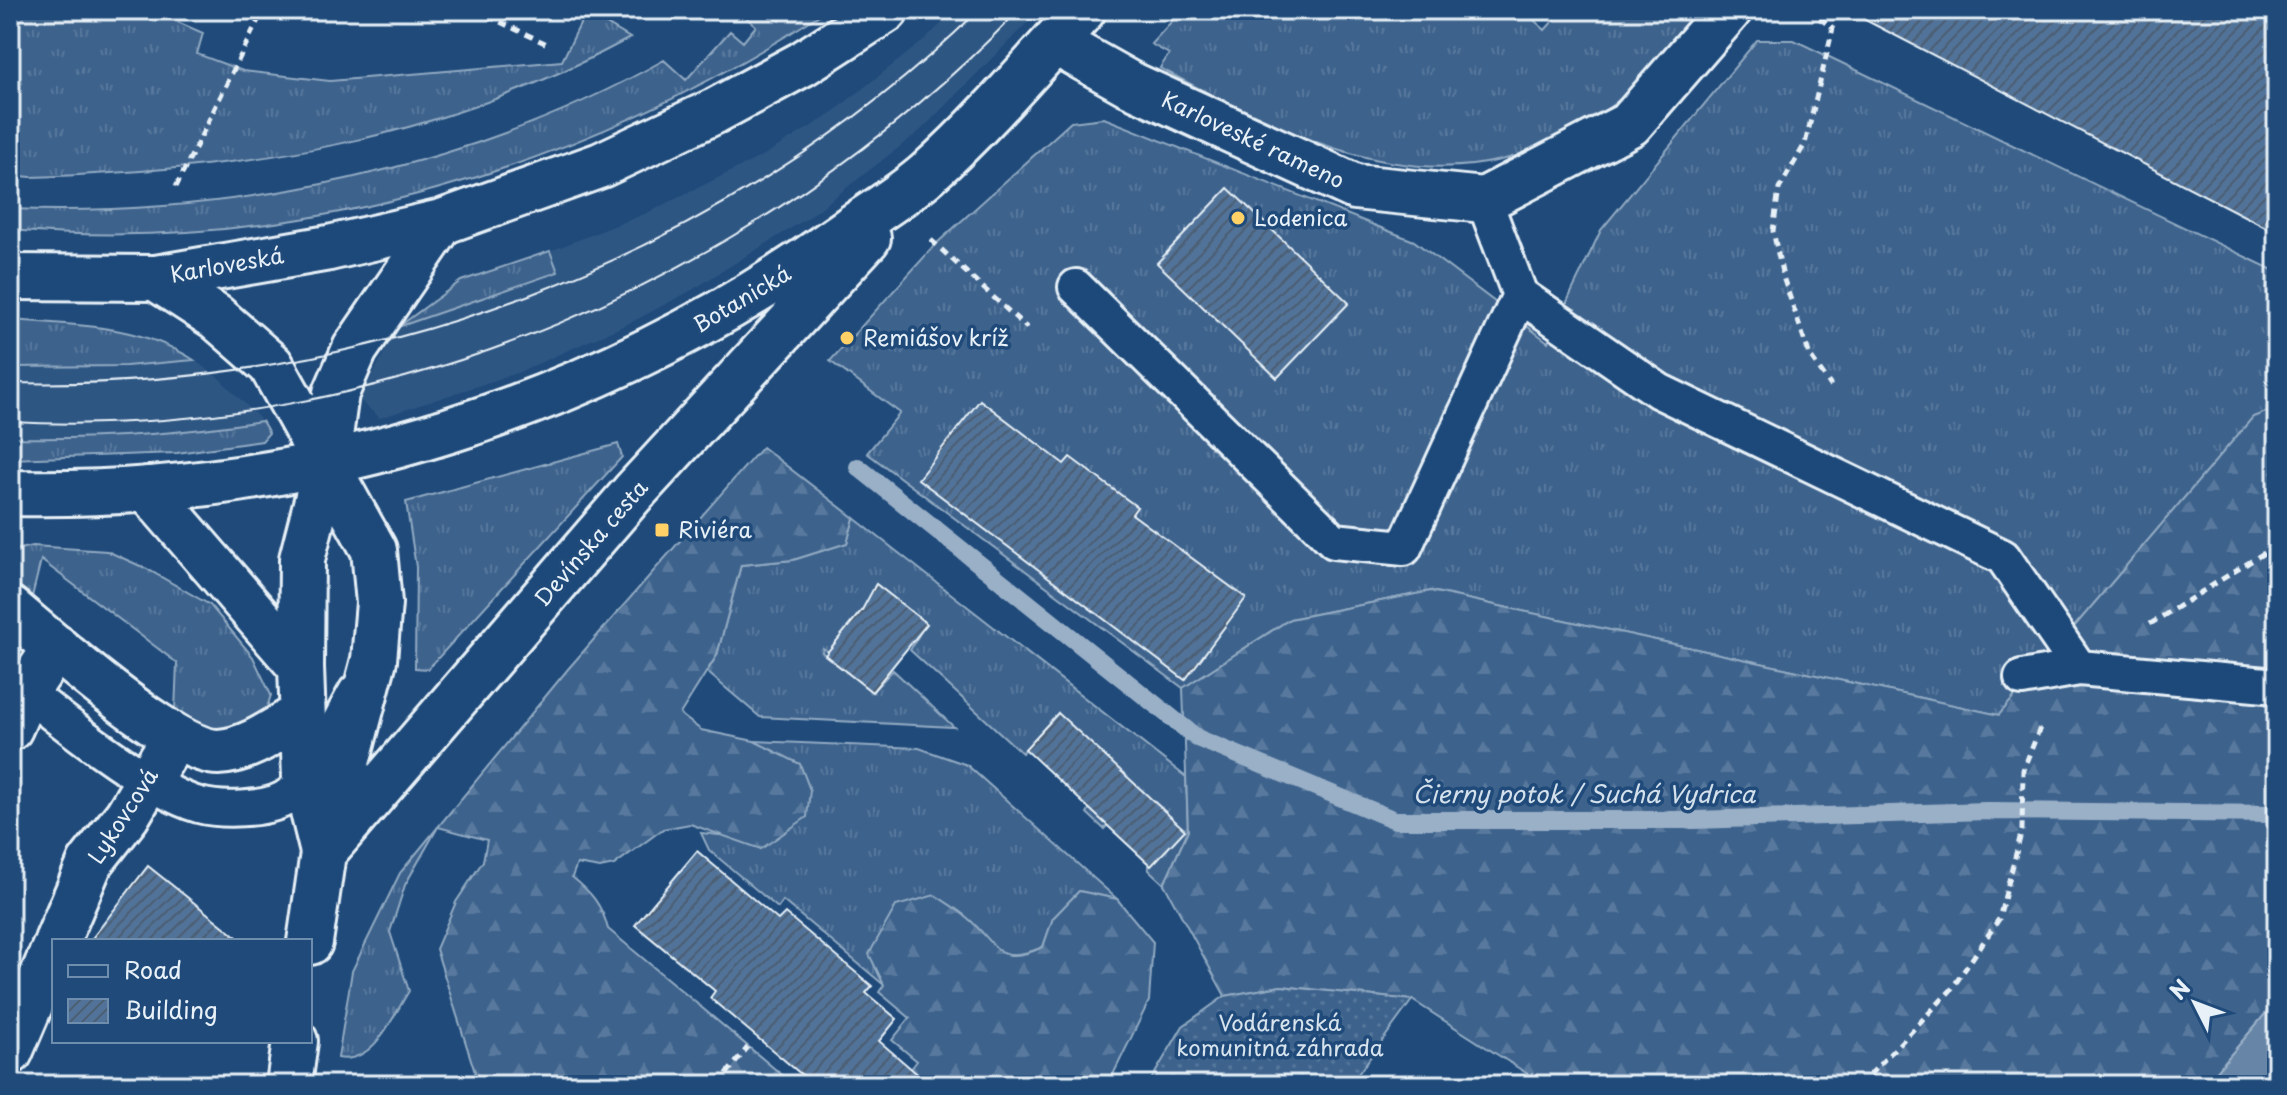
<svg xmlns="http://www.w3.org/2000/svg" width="2287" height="1095" viewBox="0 0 2287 1095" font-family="'Playpen Sans',sans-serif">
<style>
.built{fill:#2e5683}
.grass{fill:url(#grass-tufts);stroke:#92aac2;stroke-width:2}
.forest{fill:url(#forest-firs);stroke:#92aac2;stroke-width:2}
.garden{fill:url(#garden-dots);stroke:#92aac2;stroke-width:2}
.water{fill:#6685a7;stroke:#9ab0c7;stroke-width:2}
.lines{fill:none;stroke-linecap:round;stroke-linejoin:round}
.stream{stroke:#9ab0c7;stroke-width:18}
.building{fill:url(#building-hatch);stroke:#e8f1f8;stroke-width:2}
.lane-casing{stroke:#e8f1f8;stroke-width:40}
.street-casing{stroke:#e8f1f8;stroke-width:50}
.secondary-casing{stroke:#e8f1f8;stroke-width:50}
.path{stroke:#e8f1f8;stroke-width:5;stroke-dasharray:8 6;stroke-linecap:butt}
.lane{stroke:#1f4a7a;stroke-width:34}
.street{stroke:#1f4a7a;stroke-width:44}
.secondary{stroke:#1f4a7a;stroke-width:44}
.tram{stroke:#e8f1f8;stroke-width:2}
.poi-dot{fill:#ffd166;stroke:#1f4a7a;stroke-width:3}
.labels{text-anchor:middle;stroke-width:7;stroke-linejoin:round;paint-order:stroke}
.street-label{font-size:22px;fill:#e8f1f8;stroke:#1f4a7a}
.poi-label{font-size:22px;fill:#e8f1f8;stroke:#1f4a7a;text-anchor:start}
.park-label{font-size:22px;fill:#d7e3ed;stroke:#1f4a7a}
.water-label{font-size:24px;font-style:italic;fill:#d4e1ec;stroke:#1f4a7a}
</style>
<defs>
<pattern id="grass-tufts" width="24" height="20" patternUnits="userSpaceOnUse" patternTransform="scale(2)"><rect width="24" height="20" fill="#3c628c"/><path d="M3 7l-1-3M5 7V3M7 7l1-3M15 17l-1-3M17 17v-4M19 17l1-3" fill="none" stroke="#58799d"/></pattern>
<pattern id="forest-firs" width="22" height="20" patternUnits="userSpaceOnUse" patternTransform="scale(2)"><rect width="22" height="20" fill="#3c628c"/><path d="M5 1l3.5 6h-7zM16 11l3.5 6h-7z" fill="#58799d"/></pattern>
<pattern id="garden-dots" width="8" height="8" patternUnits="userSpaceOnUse" patternTransform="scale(2)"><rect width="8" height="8" fill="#3c628c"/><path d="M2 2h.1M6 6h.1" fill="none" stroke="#58799d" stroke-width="1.8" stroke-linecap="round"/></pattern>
<pattern id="building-hatch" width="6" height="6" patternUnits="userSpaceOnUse" patternTransform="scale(2)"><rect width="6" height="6" fill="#517399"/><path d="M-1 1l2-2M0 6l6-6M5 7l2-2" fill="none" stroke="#4c5e72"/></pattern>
</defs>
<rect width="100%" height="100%" fill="#1f4a7a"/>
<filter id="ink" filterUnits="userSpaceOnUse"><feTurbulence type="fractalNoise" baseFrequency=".0125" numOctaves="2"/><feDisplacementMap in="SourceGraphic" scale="16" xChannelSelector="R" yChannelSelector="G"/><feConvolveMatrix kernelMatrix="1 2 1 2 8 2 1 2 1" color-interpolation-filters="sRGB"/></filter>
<g filter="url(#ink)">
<path class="built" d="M956,10H1040L920,131L809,217L692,290L634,321L517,373L380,418L359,400L398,327L558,272L550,251L647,213L764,155L828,116L923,41Z
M194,360L219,378L262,421L190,433L111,438H10V367L126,366Z"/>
<path class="grass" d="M10,10H150L203,33L197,54L243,71L330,81L562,61L586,12L630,38C436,143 248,169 31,177L10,175Z
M744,10H769L780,21L791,10H827C587,168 298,256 10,230V209C232,217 469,170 664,60L686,80L730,31L743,42L756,26L741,13Z
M1182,10H1523L1545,30L1563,10H1703C1678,39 1655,71 1625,95C1467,227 1317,152 1160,68L1169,54L1151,44Z
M1757,40H1794L2277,272V408L2253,417L1999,715L1431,591L1290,619L1183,688L867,453L900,413L830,361L936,244L1071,122L1104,118L1414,241L1548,342L1601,230Z
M550,251L558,272L398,327L461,281Z
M10,320C75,325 138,324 194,360L126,366L10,367Z
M262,421L269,433L262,441L177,453L10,459V438C95,440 178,434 262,421Z
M618,444L622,457L428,669L415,668L416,567L406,502Z
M854,518L1186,777L1188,831L1164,884L1149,870L1140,790L1104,829L1087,813L1091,806L1058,713L1022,753L910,650L926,623L876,584L874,587L878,590L828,652L823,648L822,652L872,692L893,670L954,727L760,717L707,672L717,655L741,565L793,560L847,543Z
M33,546L107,551L147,569L210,605L253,657L271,695L263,720C224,733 210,734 175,711L177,663L41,560L30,605L10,590V551Z
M754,741L919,748L967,765L1117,899L1079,891L1053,918L1043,947C1005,964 994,950 971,921L884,985L783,901L778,908L709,850L701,833L728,836L761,849L800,765Z
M438,827L405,885L390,932L409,991C393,1016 374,1065 338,1058L352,971L400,873Z"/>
<path class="forest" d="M2277,408V1000L2205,1085H1545L1412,1000L1281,986L1225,996L1164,884L1188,831L1183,688L1290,619L1431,591L1999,715L2253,417Z
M762,447L854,518L847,543L793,560L741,565L717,655L680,714L701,730L754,741L800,764L810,790L807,817L761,849L690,824L663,829L614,865L600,868L577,864L572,877C591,892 602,905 608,929L794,1085H686L634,1078L590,1085H479L436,949L456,902L483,861L487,840L438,827L568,669Z
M1079,891L1117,899L1153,942L1149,1001L1108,1085H921L907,1074L917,1061L892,1040L910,1018L879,992L884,985L869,954L896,906L935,895C947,903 961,911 971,921C999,947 999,967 1043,947L1053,918Z"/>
<path class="garden" d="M1281,986L1412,1000L1350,1085H1148L1183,1026L1225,996Z"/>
<path class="water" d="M2277,1000V1085H2205Z"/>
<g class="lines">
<path class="stream" d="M858,467L1197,738L1395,820H1695L1987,811L2277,814"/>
</g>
<path class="building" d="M1846,10H2277V233Z
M1228,188L1349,303L1277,378L1157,263Z
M980,400L1064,464L1070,457L1137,507L1132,514L1246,598L1185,680L918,479Z
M876,584L927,624L872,692L825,655L862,610Z
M1058,713L1185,830L1151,866L1025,749Z
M697,851L778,920L785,913L872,986L866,993L897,1019L879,1041L930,1085H814L710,998L715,991L635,925Z
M148,866L242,941H90Z"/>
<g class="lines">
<g class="lane-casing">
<path id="lane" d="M1484,200L1520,295L1659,391L2003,557L2079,668
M1076,287L1334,541L1404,548L1520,295
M2022,678L2079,668L2277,686
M10,679C53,714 148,791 199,805C221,811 264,810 284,799C313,782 339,721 356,692"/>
</g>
<g class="street-casing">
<path id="street" d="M1055,42L1128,83L1355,187L1484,200L1630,124L1729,10
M10,609C49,641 172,752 218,752C248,751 277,729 302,714
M10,728L26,692L56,647
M57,941L90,863L127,816L174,738
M10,1052L54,949"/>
</g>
<g class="secondary-casing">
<path id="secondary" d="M10,277L156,278L329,248L442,222L601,165L715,111L802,64L886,10
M156,278L216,317L271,365L374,550L379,603L374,660L323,853L310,942
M147,489L301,667
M10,493C309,500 606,405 847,231C874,212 903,195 927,174C982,125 1034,64 1083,10
M322,848L305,779L301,667L302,559L326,465L336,393L355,349L442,222
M323,853L633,493L868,238
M289,1085L295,1041"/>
</g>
<path class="path" d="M250,10L261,15
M475,10L549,45
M1808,10L1833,28L1805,144L1779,189L1773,231L1783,277L1810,356L1831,386
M176,187L263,10
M931,240L1027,328
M2150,624L2277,545
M718,1085L748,1047
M1860,1085L1951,990L1999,919L2022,830L2023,770L2042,723"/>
<use href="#lane" class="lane"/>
<use href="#street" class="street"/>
<use href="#secondary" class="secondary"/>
<path class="tram" d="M10,383C367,392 722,261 979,10
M10,422C385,442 761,277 1019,10"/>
</g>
</g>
<g class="poi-dot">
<circle cx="1238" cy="218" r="8"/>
<circle cx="847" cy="338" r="8"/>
<rect x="654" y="522" width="16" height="16" rx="4"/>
</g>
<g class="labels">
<g class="street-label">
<text transform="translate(1253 140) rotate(25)" y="8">Karloveské rameno</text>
<text transform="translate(227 265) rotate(-10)" y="8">Karloveská</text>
<text transform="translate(742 299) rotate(-31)" y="8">Botanická</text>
<text transform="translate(591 543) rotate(-49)" y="8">Devínska cesta</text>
<text transform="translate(123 816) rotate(-57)" y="8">Lykovcová</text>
</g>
<g class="poi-label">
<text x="1254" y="226">Lodenica</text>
<text x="863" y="346">Remiášov kríž</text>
<text x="678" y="538">Riviéra</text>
</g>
<g class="park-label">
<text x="1280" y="1031">Vodárenská<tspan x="1280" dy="25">komunitná záhrada</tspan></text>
</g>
<g class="water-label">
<text x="1584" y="803">Čierny potok / Suchá Vydrica</text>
</g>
</g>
<rect width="2287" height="1095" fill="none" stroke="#1f4a7a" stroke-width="40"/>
<rect x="20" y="20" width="2247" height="1055" fill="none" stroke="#e8f1f8" stroke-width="3" filter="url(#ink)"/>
<rect x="52" y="939" width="260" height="104" fill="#1f4a7a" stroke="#6f8dac" stroke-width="2"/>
<rect x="68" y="965" width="40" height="12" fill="#1f4a7a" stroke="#6f8dac" stroke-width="2"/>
<text x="124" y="979" font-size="24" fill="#e8f1f8">Road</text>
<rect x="68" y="999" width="40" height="24" fill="url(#building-hatch)" stroke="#6f8dac" stroke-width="2"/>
<text x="124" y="1019" font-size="24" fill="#e8f1f8">Building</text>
<g transform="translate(2195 1003) rotate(312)" stroke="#1f4a7a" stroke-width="6" paint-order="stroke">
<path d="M0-6L14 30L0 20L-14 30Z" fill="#e8f1f8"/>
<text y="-12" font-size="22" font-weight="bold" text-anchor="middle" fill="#e8f1f8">N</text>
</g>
</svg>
